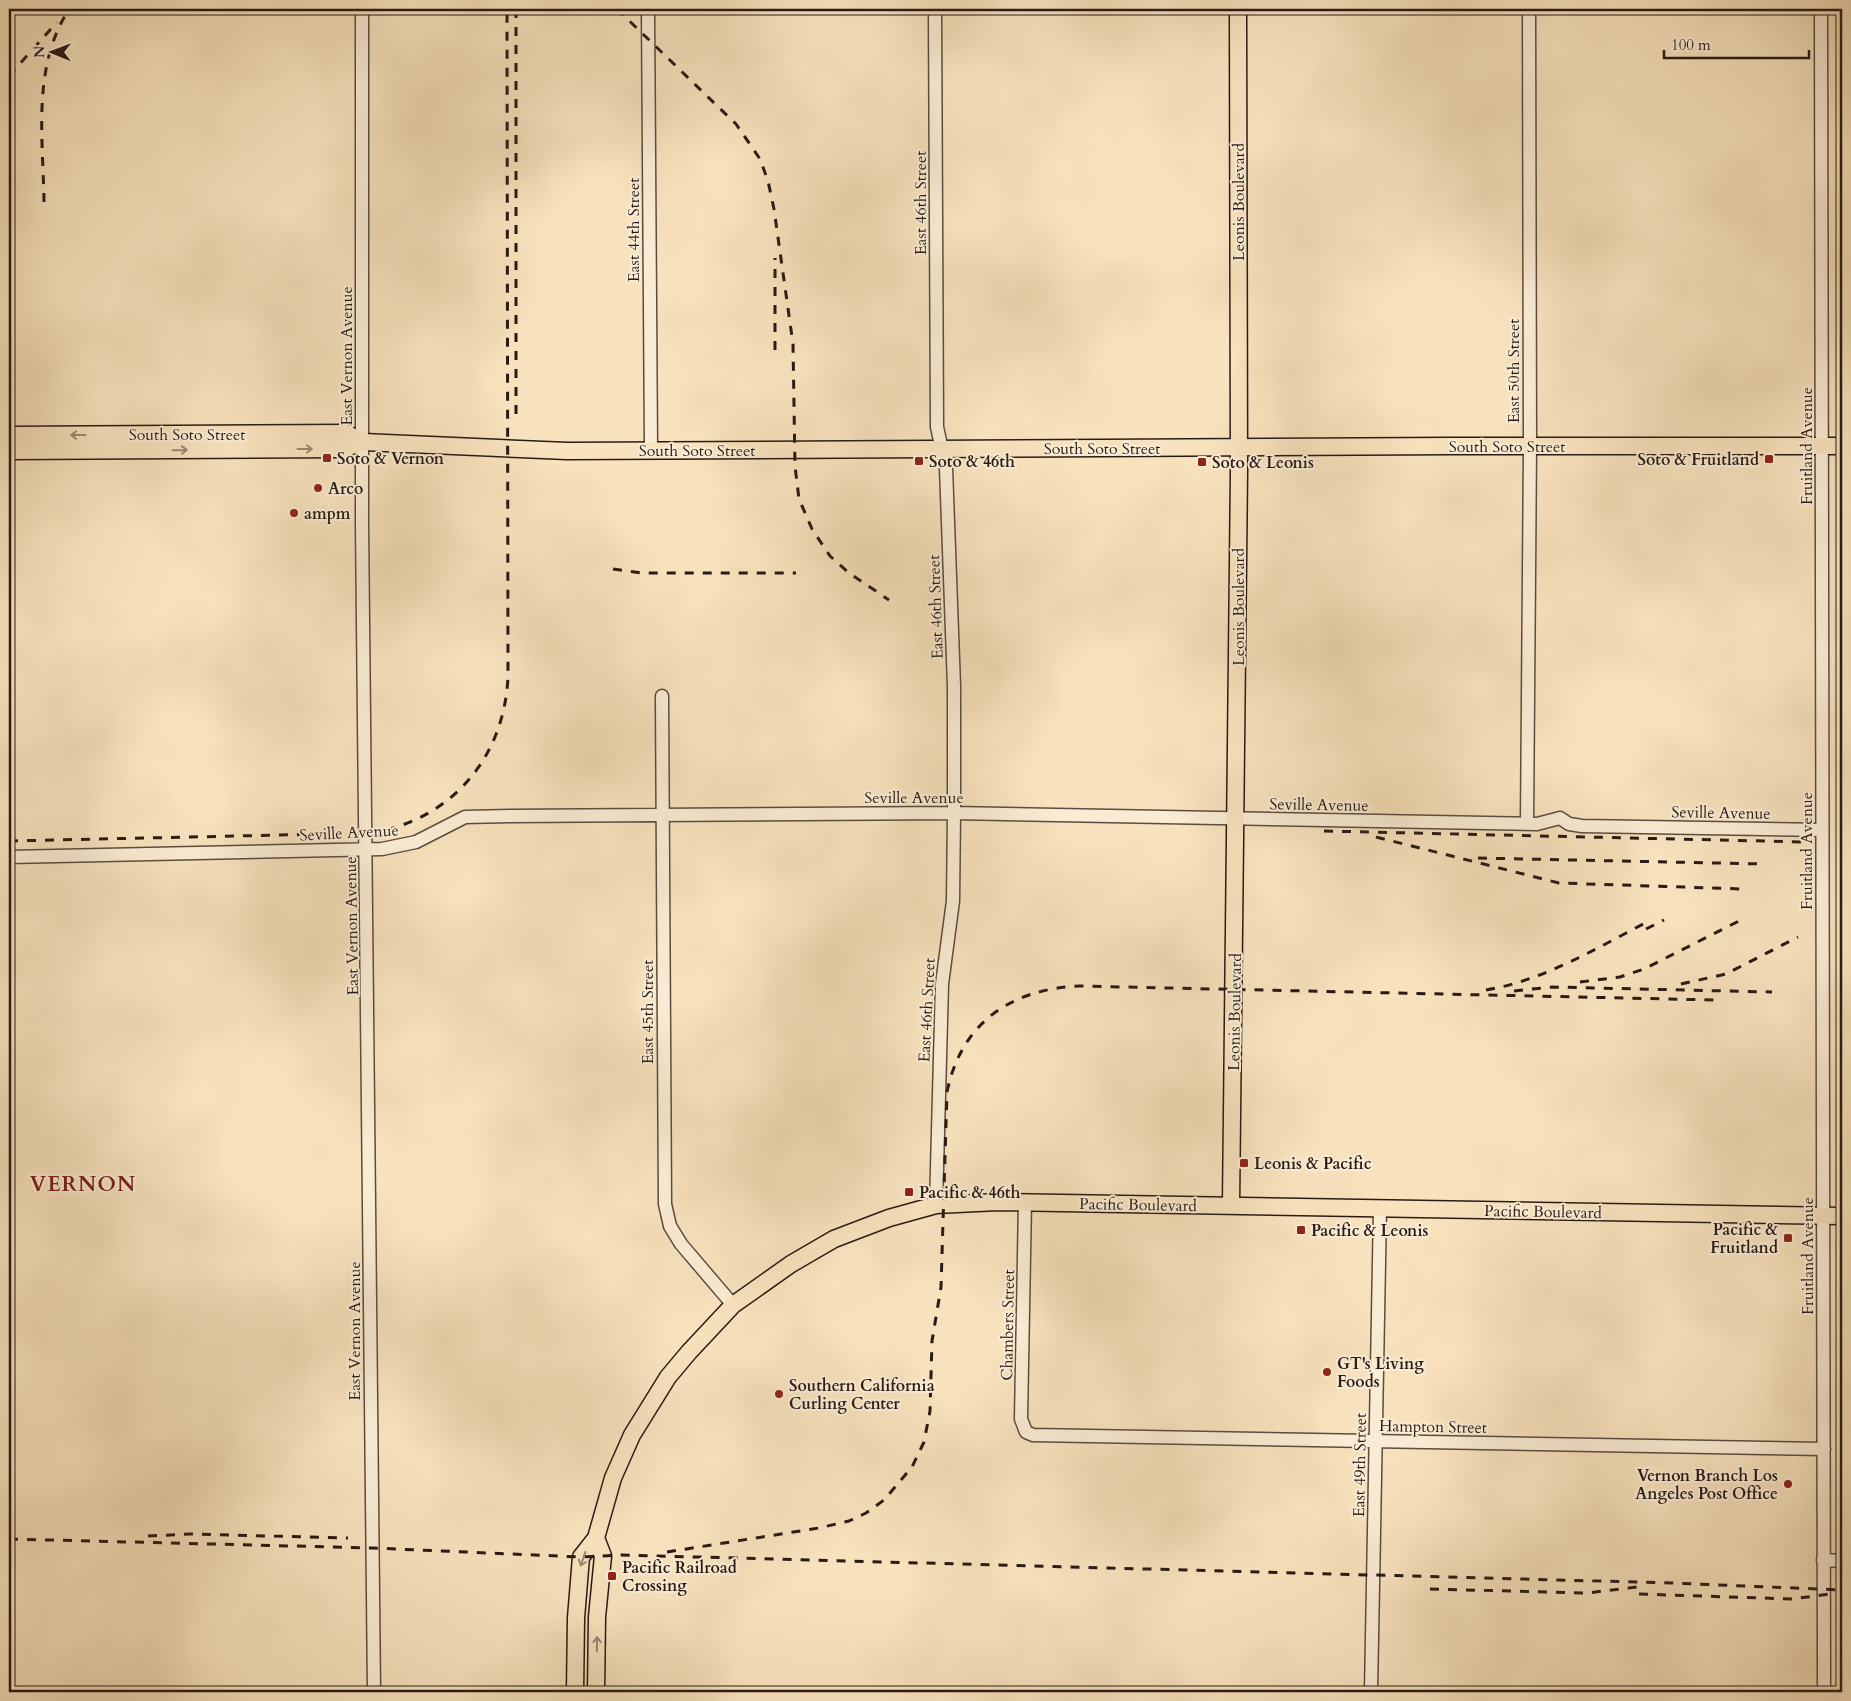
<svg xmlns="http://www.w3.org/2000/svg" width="1851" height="1701" viewBox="0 0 1851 1701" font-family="Cardo,serif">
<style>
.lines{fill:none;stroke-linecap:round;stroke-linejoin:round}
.minor-casing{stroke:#5c4c3f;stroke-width:15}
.major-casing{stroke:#291a15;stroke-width:19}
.minor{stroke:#faecd4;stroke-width:12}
.major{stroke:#f7e2bd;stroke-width:16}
.rail{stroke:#291a15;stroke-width:3;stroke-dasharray:9 9;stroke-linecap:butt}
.oneway{stroke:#9a8871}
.poi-dot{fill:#8f2418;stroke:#faecd4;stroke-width:2}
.labels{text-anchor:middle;stroke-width:4;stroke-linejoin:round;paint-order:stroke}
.street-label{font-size:16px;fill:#291a15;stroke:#faecd4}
.poi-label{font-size:16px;font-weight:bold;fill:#291a15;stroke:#faecd4;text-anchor:start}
.district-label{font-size:21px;font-weight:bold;letter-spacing:1px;fill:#7a1f14;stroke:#faecd4}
</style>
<rect width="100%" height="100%" fill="#f7e2bd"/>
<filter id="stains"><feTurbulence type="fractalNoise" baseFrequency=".004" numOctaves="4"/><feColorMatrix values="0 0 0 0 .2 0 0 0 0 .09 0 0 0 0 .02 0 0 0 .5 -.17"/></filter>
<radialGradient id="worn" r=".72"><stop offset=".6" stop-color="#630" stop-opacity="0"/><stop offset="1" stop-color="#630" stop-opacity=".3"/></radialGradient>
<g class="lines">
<g class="minor-casing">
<path id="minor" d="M362,9V524L374,1692
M648,9L651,450
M935,9L937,427L946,468L954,686V813L953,901L942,984L936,1205
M1821,9L1824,1692
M662,696L665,1204L670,1226L681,1244L733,1305
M1527,824L1530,446L1529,9
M9,857L382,849L416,842L465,817L512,816L954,813L1537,824L1560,818L1569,824L1582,826L1822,830
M1025,1202L1021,1419L1026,1432L1033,1435L1824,1449
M1823,1560L1842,1561
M1371,1692L1380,1208"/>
</g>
<g class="major-casing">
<path id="major" d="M9,435L346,433L363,442
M9,451L343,449L363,442L567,451L1451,446H1842
M1231,1205L1239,471L1238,9
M596,1538L603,1556L597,1617L596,1692
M575,1692L576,1618L581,1557L596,1538L613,1478L632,1435L668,1377L689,1352L733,1305L791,1264L834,1239L889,1218L936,1205L998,1202L1842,1216"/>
</g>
<use href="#minor" class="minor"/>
<use href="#major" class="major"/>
<path class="rail" d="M516,9V423
M617,9L736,124L760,159L768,181L774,209L793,344L795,466L799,499L812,529L830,556L849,573L889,600
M58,12L61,9
M9,76L57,22
M44,202C43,136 32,67 69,9
M775,350V258
M613,569L641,573H796
M1324,831L1806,842
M1376,837L1559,883L1743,889
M9,841L372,833C452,819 504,758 508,677L507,9
M1478,858L1763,864
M1646,929L1664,920
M1580,982L1620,977L1644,969L1739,921
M1681,984L1726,974L1798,937
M1486,990C1546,980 1598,947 1651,920
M1514,991L1552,987L1772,992
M148,1536L190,1534L348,1538
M9,1539L373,1548L581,1557L622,1555L1672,1583L1842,1590
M667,1552L819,1528L849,1521L866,1513L884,1500L912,1467L924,1442L930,1411L932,1341L941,1287L947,1092C961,1023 1011,989 1079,986L1714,1000
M1430,1589L1587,1593L1637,1587
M1639,1594L1792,1599L1830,1594"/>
</g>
<defs><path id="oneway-shaft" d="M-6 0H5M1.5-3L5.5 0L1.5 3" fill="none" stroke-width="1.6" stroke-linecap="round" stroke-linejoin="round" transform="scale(1.25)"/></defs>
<g class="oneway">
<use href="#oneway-shaft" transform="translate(78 435) rotate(180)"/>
<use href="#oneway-shaft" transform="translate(305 449)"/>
<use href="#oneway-shaft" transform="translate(180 450) rotate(-1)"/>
<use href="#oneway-shaft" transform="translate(583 1559) rotate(109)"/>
<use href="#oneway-shaft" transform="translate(597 1644) rotate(-89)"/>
</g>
<g class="poi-dot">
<rect x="322" y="453" width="10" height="10" rx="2.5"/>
<rect x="1764" y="454" width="10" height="10" rx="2.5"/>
<rect x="914" y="456" width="10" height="10" rx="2.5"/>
<rect x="1197" y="457" width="10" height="10" rx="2.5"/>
<circle cx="318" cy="488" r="5"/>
<circle cx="294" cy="513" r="5"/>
<rect x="1239" y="1158" width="10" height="10" rx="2.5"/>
<rect x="904" y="1187" width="10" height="10" rx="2.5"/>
<rect x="1296" y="1225" width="10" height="10" rx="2.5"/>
<rect x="1783" y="1233" width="10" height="10" rx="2.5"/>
<circle cx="1327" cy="1372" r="5"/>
<circle cx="779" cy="1394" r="5"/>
<circle cx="1788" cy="1484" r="5"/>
<rect x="607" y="1571" width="10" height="10" rx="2.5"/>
</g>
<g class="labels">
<g class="street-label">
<text transform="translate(1238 202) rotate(-90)" y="6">Leonis Boulevard</text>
<text transform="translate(920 203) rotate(-90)" y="6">East 46th Street</text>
<text transform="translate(633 230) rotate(-90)" y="6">East 44th Street</text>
<text transform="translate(346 356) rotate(-90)" y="6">East Vernon Avenue</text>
<text transform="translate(1513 371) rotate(-90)" y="6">East 50th Street</text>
<text x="187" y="440">South Soto Street</text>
<text x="1507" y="452">South Soto Street</text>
<text transform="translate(1806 446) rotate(-90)" y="6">Fruitland Avenue</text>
<text x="1102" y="454">South Soto Street</text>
<text x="697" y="456">South Soto Street</text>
<text transform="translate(935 607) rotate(-92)" y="6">East 46th Street</text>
<text transform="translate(1238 607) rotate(-90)" y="6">Leonis Boulevard</text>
<text x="914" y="803">Seville Avenue</text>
<text transform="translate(1319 804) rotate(1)" y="6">Seville Avenue</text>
<text transform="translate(1721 812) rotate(1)" y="6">Seville Avenue</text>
<text transform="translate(349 832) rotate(-3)" y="6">Seville Avenue</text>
<text transform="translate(1806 851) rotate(-90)" y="6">Fruitland Avenue</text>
<text transform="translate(351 926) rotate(-91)" y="6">East Vernon Avenue</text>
<text transform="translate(926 1010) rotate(-87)" y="6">East 46th Street</text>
<text transform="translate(647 1012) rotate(-90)" y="6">East 45th Street</text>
<text transform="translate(1234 1012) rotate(-89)" y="6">Leonis Boulevard</text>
<text transform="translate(1138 1204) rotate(1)" y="6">Pacific Boulevard</text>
<text transform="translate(1543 1211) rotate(1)" y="6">Pacific Boulevard</text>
<text transform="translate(1807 1256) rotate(-90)" y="6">Fruitland Avenue</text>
<text transform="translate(1007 1325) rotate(-89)" y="6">Chambers Street</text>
<text transform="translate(354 1331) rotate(-90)" y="6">East Vernon Avenue</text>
<text transform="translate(1433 1426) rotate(1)" y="6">Hampton Street</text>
<text transform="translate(1359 1465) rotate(-89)" y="6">East 49th Street</text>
</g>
<g class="poi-label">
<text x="337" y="464">Soto &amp; Vernon</text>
<text x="1759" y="465" text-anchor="end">Soto &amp; Fruitland</text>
<text x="929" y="467">Soto &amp; 46th</text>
<text x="1212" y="468">Soto &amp; Leonis</text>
<text x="328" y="494">Arco</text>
<text x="304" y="519">ampm</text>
<text x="1254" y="1169">Leonis &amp; Pacific</text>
<text x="919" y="1198">Pacific &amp; 46th</text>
<text x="1778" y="1235" text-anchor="end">Pacific &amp;<tspan x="1778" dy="18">Fruitland</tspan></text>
<text x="1311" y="1236">Pacific &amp; Leonis</text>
<text x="1337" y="1369">GT's Living<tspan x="1337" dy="18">Foods</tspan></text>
<text x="789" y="1391">Southern California<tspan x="789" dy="18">Curling Center</tspan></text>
<text x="1778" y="1481" text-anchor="end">Vernon Branch Los<tspan x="1778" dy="18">Angeles Post Office</tspan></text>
<text x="622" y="1573">Pacific Railroad<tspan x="622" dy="18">Crossing</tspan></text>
</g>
<g class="district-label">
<text x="83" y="1191">VERNON</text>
</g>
</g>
<rect width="1851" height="1701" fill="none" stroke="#f7e2bd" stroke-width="30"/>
<rect x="10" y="10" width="1831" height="1681" fill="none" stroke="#291a15" stroke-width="2.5"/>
<rect x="15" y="15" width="1821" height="1671" fill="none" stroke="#291a15"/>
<g transform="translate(52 52) rotate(271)" stroke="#faecd4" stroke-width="4" paint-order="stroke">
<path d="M0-4L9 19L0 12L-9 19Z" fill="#291a15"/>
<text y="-8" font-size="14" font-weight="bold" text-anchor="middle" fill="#291a15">N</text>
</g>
<path d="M1664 50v8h145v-8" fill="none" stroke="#291a15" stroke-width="2.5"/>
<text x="1671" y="50" font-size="15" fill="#291a15" stroke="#faecd4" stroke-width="4" paint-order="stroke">100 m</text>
<rect width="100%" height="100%" filter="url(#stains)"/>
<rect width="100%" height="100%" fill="url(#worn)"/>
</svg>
